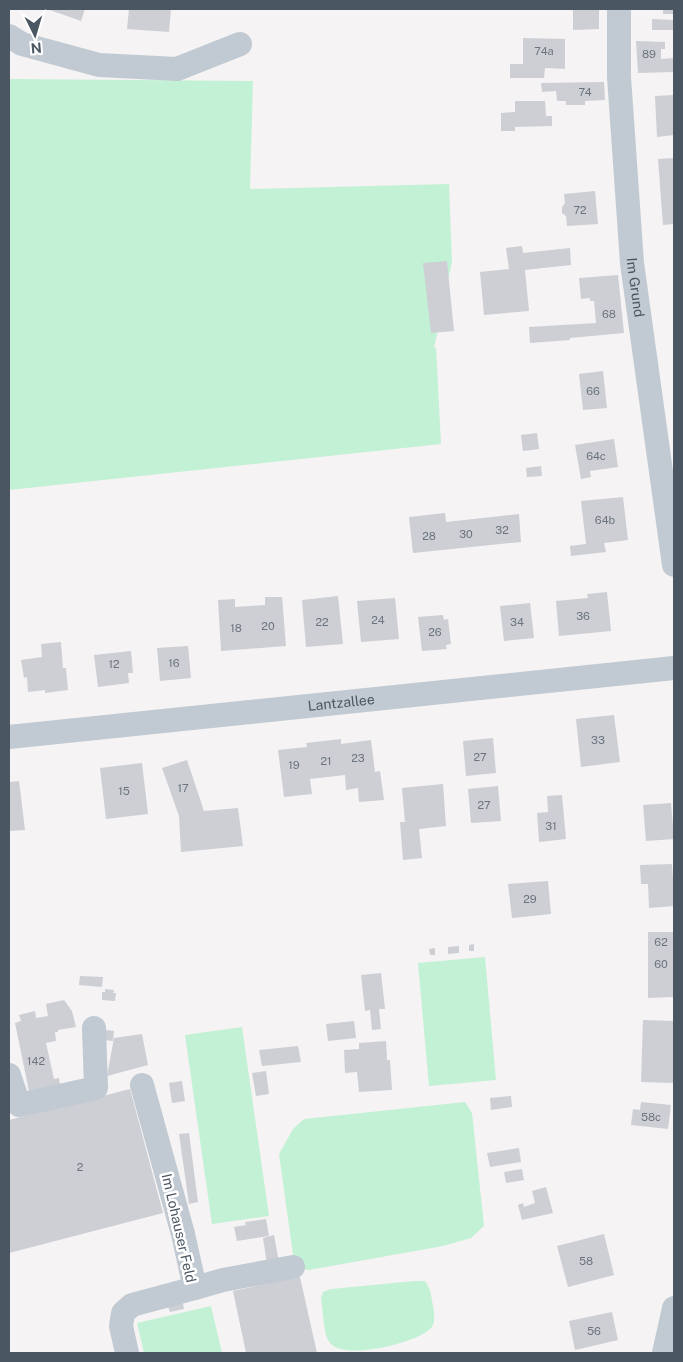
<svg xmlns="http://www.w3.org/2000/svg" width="683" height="1362" viewBox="0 0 683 1362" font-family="'Public Sans',sans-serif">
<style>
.green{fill:#c3f1d5}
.building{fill:#cdcfd5}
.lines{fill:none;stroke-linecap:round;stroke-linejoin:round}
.minor{stroke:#c1cad2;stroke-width:24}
.labels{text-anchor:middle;stroke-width:5;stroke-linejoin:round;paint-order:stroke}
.number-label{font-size:11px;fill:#6b747e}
.street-label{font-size:14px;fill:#4a5661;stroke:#fff}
</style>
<rect width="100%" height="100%" fill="#f5f3f3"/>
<path class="green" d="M9,79L253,81L250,189L449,184L452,261L434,348H436L441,444L9,490Z
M485,957L496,1080L429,1086L418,963Z
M242,1027L269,1216L212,1224L185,1035Z
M465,1102L472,1113L484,1226L471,1238L443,1246L309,1270L304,1269L293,1255L279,1154L293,1129L304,1119Z
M415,1281H425C431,1289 431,1296 433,1306C434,1313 436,1322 431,1328C417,1343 344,1361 330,1343C323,1336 323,1308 321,1298L323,1292L331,1289Z
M211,1306L222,1353H144L137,1323Z"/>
<path class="building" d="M47,9H85L81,21Z
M129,9H171L169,32L127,29Z
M573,9H599V29L573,30Z
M663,9H674V14H663Z
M652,19L674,20V30H652Z
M523,38L565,39V69L545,68L544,78H510V64H523Z
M636,41L665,42V49H661V59L674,58V72L638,73Z
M604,82L605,100L585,101V105H566V101H557L556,91L542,92L541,83Z
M674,95V135L657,137L655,96Z
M515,101H545L546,116H552V126L515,127V131H501V113L515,112Z
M674,158V224L663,225L658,159Z
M595,191L598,224L567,226L566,216L562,213V207L565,203L564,194Z
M522,246L523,253L570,248L571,265L525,270L529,311L484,315L480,272L509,269L506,248Z
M447,261L454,331L431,333L423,263Z
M618,275L624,333L570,338V340L530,343L529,327L596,323L594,301H590V298L581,299L579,278Z
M603,371L607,408L583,410L579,374Z
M537,433L539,449L523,451L521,435Z
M614,439L618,467L590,471L591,477L581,479L575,445Z
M541,466L542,476L527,477L526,468Z
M623,497L628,540L604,543L606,552L571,556L570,546L586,544L581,501Z
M445,513L446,522L519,514L521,542L413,553L409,517Z
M607,592L611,631L559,636L556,601L588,598L587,594Z
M338,596L343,644L306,647L302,600Z
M265,597H282L286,646L221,651L218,600L235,599V607L265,605Z
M395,598L399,639L361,642L357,601Z
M530,603L534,638L504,641L500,606Z
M443,615L444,620L448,619L451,644L446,645L447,649L422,651L418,617Z
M61,642L63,668H66L68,690L45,693V690L28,692L27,677L24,678L21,660L42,657L41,644Z
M188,646L191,678L160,681L157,648Z
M131,651L133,673H128L129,683L98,687L94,655Z
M614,715L620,762L581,767L576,719Z
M493,738L496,773L466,776L463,741Z
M341,739V744L371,740L375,772L380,771L384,800L359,802L358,788L346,790L345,775L310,779L312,794L284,797L278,750L307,747L306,743Z
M187,760L204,811L238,808L243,846L181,852L179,816L162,768Z
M142,763L148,814L106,819L100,768Z
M19,781L25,830L9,831V782Z
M443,784L446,826L419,829L422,858L403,860L400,822H405L402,788Z
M498,786L501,821L471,823L468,789Z
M562,795L566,839L539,842L537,813L548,812L547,796Z
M671,803L674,839L646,841L643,805Z
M672,864L673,880H674V906L649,908L648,884H641L640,865Z
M548,881L551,914L512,918L508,884Z
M648,932H674V997L648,998Z
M474,944V951H469V945Z
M459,946V953L448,954V947Z
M435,948V955H430L429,949Z
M381,973L385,1009H379L381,1029L372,1030L370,1010L365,1011L361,975Z
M80,976L103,977L102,987L79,985Z
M105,989L114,990L113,993H116L115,1001L102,1000V992H105Z
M64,1000L72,1011L76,1027L58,1030V1032H55L56,1041L46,1043L54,1079L59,1078L60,1085L29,1091L15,1023L21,1021L19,1015L35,1011L36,1018L48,1016L46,1004Z
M643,1020L674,1021V1083L641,1082Z
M354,1021L356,1038L328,1041L326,1024Z
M106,1030L114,1031L113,1041L104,1040Z
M142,1034L148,1065L107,1076L114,1038Z
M386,1041L387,1060H390L392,1090L359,1092L357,1072L345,1073L344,1050L359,1049V1043Z
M298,1046L301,1062L262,1066L259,1050Z
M266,1071L269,1094L256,1096L252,1073Z
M182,1081L185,1101L172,1103L169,1083Z
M130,1089L163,1213L9,1253V1120Z
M511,1096L512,1107L491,1110L490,1098Z
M641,1102L671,1105L668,1129L631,1125L633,1109L640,1110Z
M189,1133L198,1202L189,1204L179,1134Z
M519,1148L521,1162L490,1167L487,1153Z
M522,1169L524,1180L506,1183L504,1172Z
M546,1187L553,1213L522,1220L518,1205L523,1203L524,1207L535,1203L532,1191Z
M266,1219L269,1236L237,1241L234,1227L246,1225L245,1222Z
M604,1234L614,1275L568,1287L557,1246Z
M274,1235L279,1262L267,1264L263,1238Z
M300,1277L317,1353H246L233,1291Z
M183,1303L184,1309L170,1312L168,1306Z
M612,1312L618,1340L575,1350L569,1321Z"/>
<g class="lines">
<g class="minor">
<path id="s1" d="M619,9V77L632,263L674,565"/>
<path d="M9,36L22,44L99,65L177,69L240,44"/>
<path id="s2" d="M9,737L674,668"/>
<path d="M9,1075L19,1105L96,1088L94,1028"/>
<path d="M195,1288L223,1280L293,1267"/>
<path d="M127,1353L121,1326L123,1313L132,1305L195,1288L183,1234L142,1085"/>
<path d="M664,1353L674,1308"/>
</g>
</g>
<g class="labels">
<g class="number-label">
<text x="544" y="55">74a</text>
<text x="649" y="58">89</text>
<text x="585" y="96">74</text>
<text x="580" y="214">72</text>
<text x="609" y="318">68</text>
<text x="593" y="395">66</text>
<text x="596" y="460">64c</text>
<text x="605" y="524">64b</text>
<text x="502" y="534">32</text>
<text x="466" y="538">30</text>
<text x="429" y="540">28</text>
<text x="583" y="620">36</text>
<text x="378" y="624">24</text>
<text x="322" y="626">22</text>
<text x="517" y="626">34</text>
<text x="268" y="630">20</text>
<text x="236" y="632">18</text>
<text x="435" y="636">26</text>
<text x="174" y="667">16</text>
<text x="114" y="668">12</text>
<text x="598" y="744">33</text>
<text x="480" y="761">27</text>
<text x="358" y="762">23</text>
<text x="326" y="765">21</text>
<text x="294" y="769">19</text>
<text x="183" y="792">17</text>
<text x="124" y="795">15</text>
<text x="484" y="809">27</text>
<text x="551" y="830">31</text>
<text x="530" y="903">29</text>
<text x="661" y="946">62</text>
<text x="661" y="968">60</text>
<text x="36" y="1065">142</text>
<text x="651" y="1121">58c</text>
<text x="80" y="1171">2</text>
<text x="586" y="1265">58</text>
<text x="594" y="1335">56</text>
</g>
<g class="street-label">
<text dy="5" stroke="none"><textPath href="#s1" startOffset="279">Im Grund</textPath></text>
<text dy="5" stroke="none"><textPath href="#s2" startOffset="334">Lantzallee</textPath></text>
<text transform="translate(179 1228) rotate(77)" y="5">Im Lohauser Feld</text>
</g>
</g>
<rect width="683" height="1362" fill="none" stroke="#4a5661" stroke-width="20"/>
<g transform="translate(35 35) rotate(175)" stroke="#ffffff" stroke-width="4" paint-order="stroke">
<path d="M0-4L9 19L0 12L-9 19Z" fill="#4a5661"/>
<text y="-8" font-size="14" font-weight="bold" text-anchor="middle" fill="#4a5661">N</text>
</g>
</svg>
